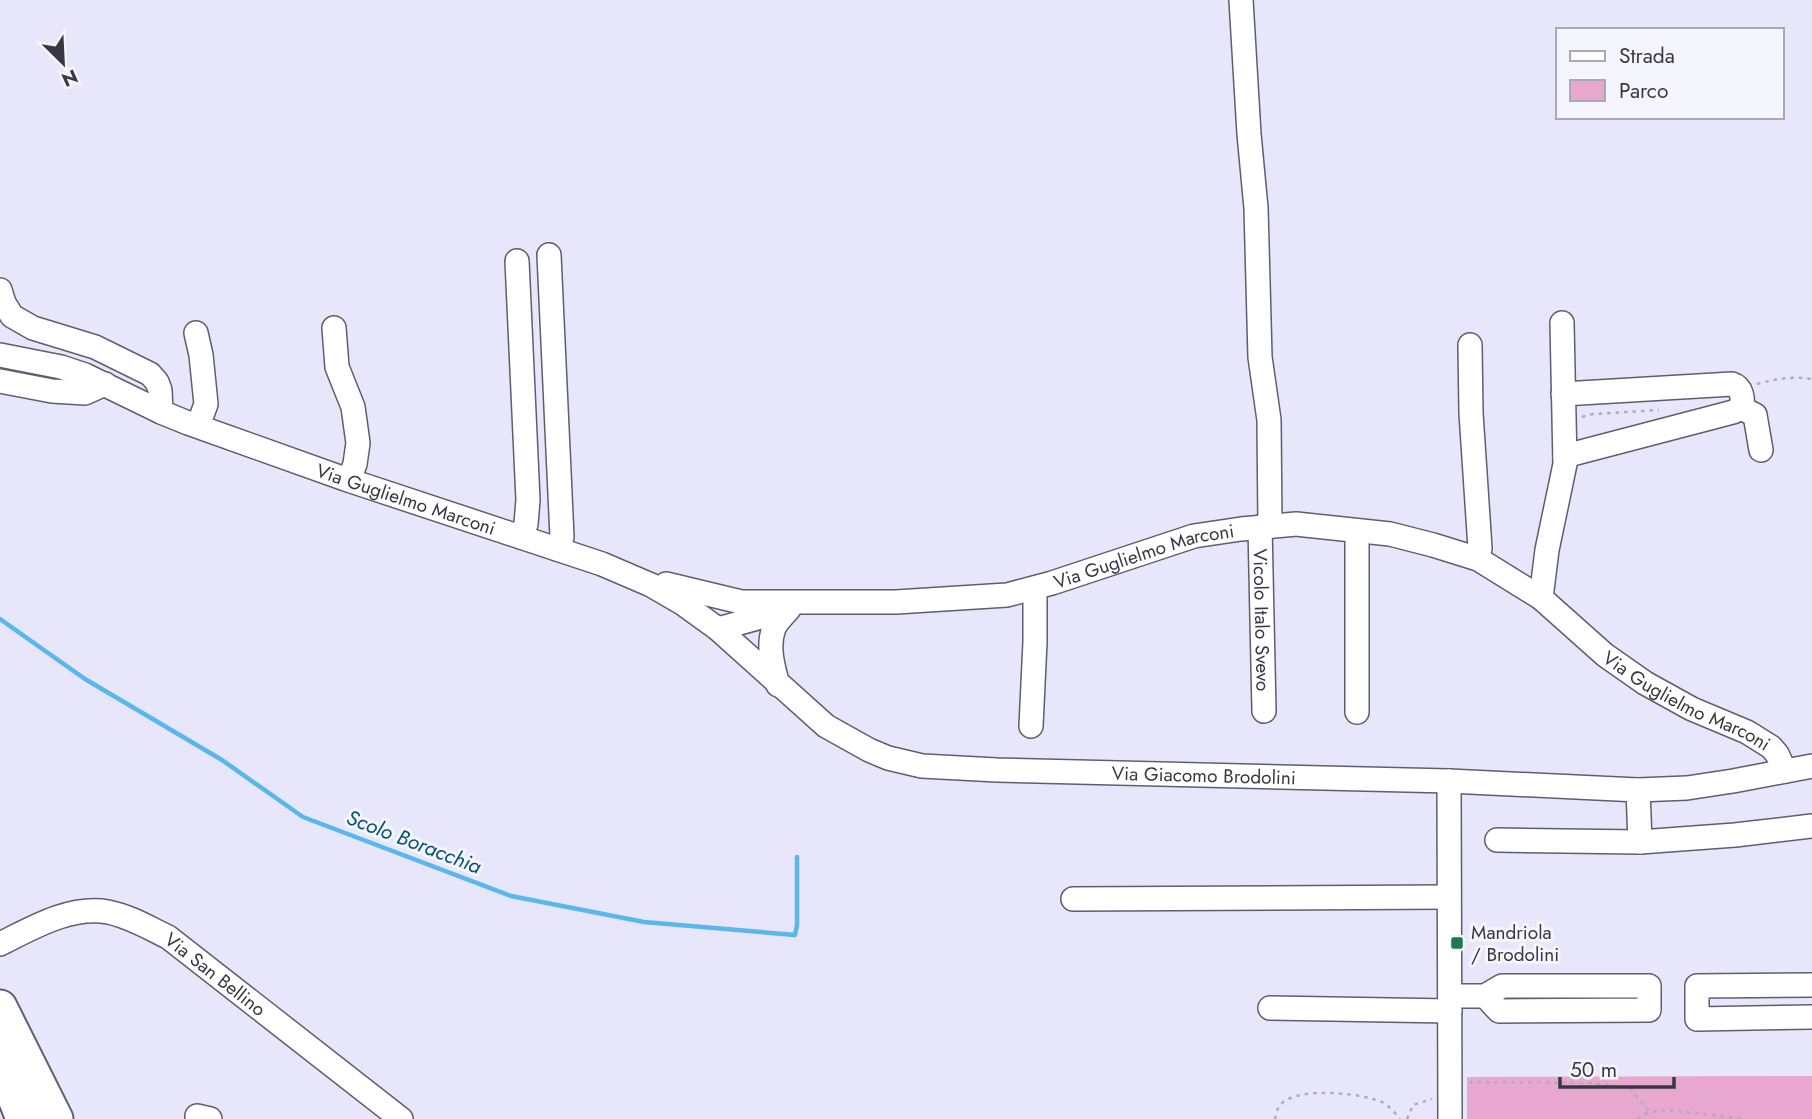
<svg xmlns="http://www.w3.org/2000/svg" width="1812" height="1119" viewBox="0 0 1812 1119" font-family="Jost,sans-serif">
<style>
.green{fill:#e8a7cf}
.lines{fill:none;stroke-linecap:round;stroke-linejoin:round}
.stream{stroke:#59b7ec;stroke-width:4.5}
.minor-casing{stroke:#5f5e6e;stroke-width:26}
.highway-casing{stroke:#5f5e6e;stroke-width:37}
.path{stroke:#aeadbd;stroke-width:2.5;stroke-dasharray:3.5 5;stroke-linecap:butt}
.minor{stroke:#fff;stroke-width:23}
.highway{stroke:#fff;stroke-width:33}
.poi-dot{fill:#20784c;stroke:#f5f5fd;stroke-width:2.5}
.labels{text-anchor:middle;stroke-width:6;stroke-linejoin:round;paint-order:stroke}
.street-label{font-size:19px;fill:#393840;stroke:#f5f5fd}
.poi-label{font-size:19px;fill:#393840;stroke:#f5f5fd;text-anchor:start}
.water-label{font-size:21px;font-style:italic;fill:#025275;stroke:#f5f5fd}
</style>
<rect width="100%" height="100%" fill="#e7e6fa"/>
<path class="green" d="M1812,1076V1119H1467V1077Z"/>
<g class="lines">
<path class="stream" d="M0,619L85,679L222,760L303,817L511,896L644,922L795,935L797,925V857"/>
<g class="minor-casing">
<g id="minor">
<path d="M1241,0L1249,134L1256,208L1260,357L1269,420L1270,526"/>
<path d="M549,255L562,537L557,549"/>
<path d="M517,261L528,500L526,524L521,537"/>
<path d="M0,290L4,303L12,316L33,328L95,347L150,374L157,382L160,390L161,412"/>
<path d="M334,328L337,367L353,407L358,443L355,464L349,480"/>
<path d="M196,333L201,355L206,404L198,426"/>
<path d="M1470,345L1471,413L1480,548L1478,559"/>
<path id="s1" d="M0,355L61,367L85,375L161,412L188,423L345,479L602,564L651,585L682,603L718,629L826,726L869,750L888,758L922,766L997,770L1449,781L1638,790L1687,788L1733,781L1812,766"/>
<path d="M0,381L52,391L85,393L105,384"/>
<path d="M1563,394L1732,384C1742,387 1744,400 1741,408L1733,412L1565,456"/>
<path d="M1741,408L1755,415L1761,450"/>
<path id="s2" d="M1260,527L1264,711"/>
<path d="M1357,531V712"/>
<path id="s3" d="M666,584L741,602H896L1007,595L1052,583L1194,536L1241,529L1296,524L1390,534L1433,545L1478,559L1541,598L1605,655L1645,683L1692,709L1747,732L1771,747L1777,754L1785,771"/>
<path d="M1541,598L1547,550L1565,464L1562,323"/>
<path d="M718,629L786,610"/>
<path d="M778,685C773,667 767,646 774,628C777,621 784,615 789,609"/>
<path d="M1031,726L1035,642V588"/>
<path d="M1449,781L1450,1119"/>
<path d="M1638,790L1640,842"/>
<path d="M1497,840L1640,842L1735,835L1812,826"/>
<path d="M1073,899L1449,897"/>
<path id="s4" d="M0,944C32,928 71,905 108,912C129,916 149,928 168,937L401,1119"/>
<path d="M1812,985L1697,986V1019L1812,1017"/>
<path d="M1450,996H1485L1499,1011L1649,1010V986H1502L1485,996"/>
<path d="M1270,1008L1450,1011"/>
<path d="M197,1116L210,1119"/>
</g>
</g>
<g class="highway-casing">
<path id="highway" d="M0,1007L56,1119
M0,1060L23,1119"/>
</g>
<path class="path" d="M1757,384C1776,379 1792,376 1812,379
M1582,417L1593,414L1659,410
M1469,1082L1593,1083L1630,1088L1650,1112L1670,1110L1744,1119
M1275,1119C1276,1114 1277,1108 1281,1104C1298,1086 1365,1093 1384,1103C1390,1107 1396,1114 1400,1119
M1407,1119L1413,1105L1432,1099
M1637,1119L1649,1112"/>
<use href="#minor" class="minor"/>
<use href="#highway" class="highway"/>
</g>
<rect class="poi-dot" x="1450" y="936" width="14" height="14" rx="3.5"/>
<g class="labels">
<g class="street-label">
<text dy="7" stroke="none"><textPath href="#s1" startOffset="432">Via Guglielmo Marconi</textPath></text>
<text dy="7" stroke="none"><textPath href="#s3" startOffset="486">Via Guglielmo Marconi</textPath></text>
<text dy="7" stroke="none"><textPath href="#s2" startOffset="93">Vicolo Italo Svevo</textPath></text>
<text dy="7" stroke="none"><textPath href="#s3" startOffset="1082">Via Guglielmo Marconi</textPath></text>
<text dy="7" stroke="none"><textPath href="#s1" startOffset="1304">Via Giacomo Brodolini</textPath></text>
<text dy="7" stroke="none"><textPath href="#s4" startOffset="240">Via San Bellino</textPath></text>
</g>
<g class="poi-label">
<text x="1471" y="939">Mandriola<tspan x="1471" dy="22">/ Brodolini</tspan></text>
</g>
<g class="water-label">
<text transform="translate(414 842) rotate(21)" y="7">Scolo Boracchia</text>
</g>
</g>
<rect x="1556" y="28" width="228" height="91" fill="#f5f5fd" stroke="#aaa9b1" stroke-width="2"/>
<rect x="1570" y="51" width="35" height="10" fill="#ffffff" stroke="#aaa9b1" stroke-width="2"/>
<text x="1619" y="63" font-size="21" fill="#393840">Strada</text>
<rect x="1570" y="80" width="35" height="21" fill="#e8a7cf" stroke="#aaa9b1" stroke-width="2"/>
<text x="1619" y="98" font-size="21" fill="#393840">Parco</text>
<g transform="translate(63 63) rotate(156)" stroke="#f5f5fd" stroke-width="5" paint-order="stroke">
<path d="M0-5L12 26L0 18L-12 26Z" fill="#393840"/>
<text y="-10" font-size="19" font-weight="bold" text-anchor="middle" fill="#393840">N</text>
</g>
<path d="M1560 1077v10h114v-10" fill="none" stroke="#393840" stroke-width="3.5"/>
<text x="1570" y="1077" font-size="21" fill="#393840" stroke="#f5f5fd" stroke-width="5" paint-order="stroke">50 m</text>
</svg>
